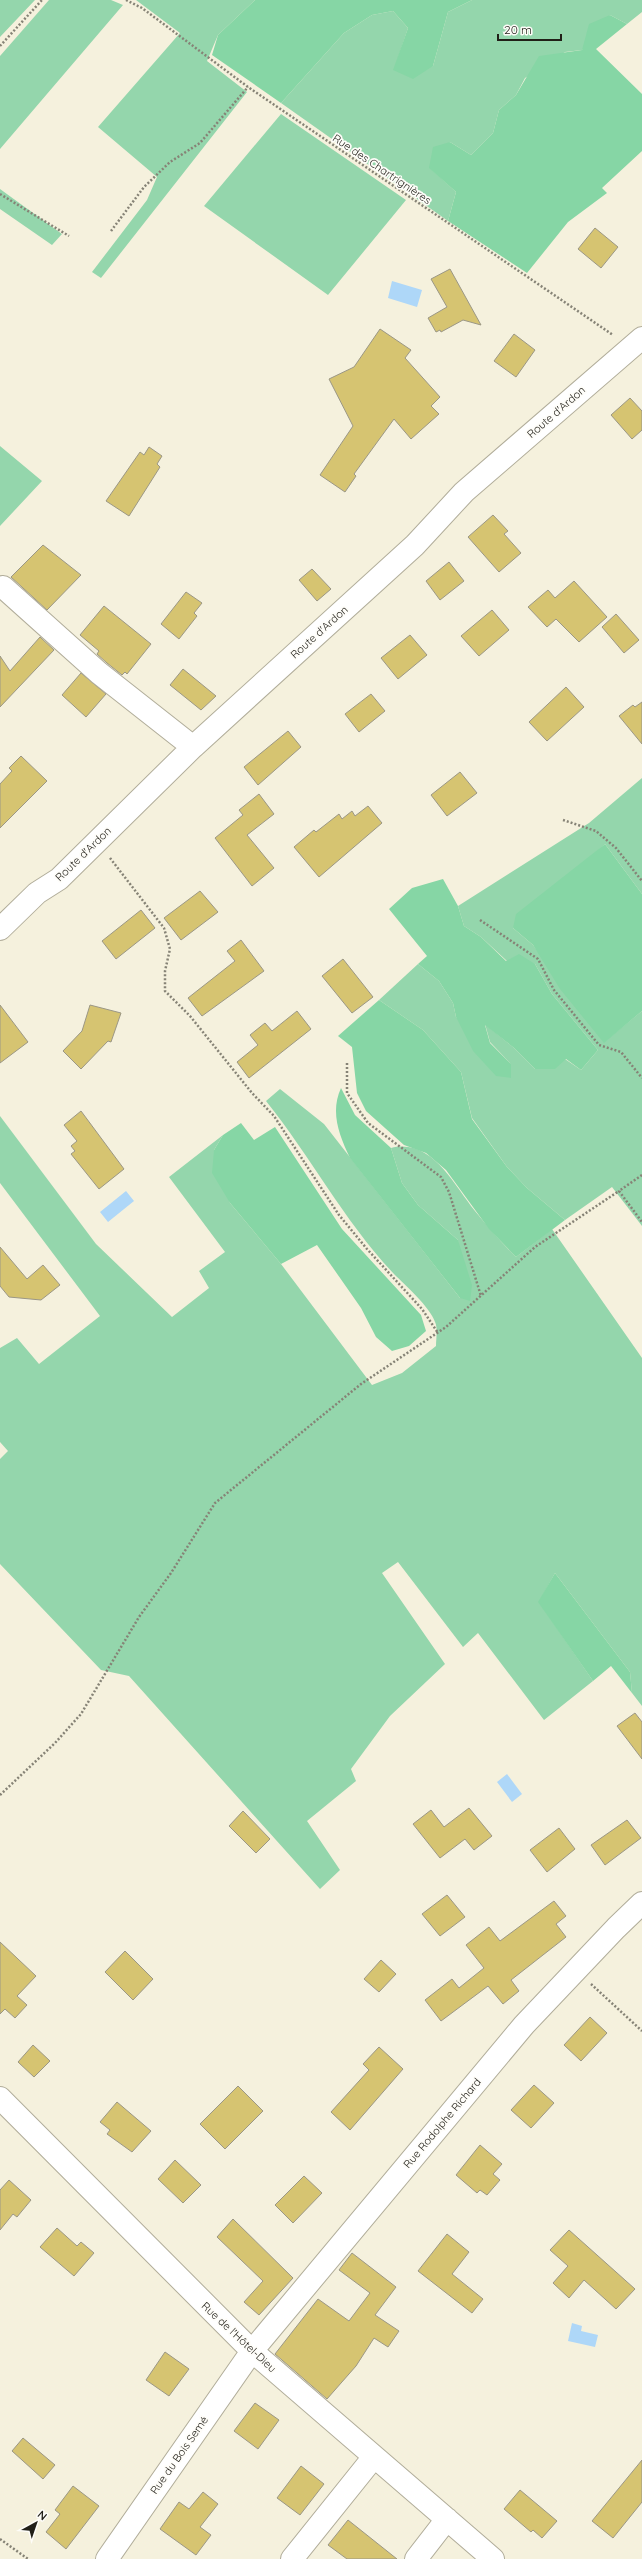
<svg xmlns="http://www.w3.org/2000/svg" width="642" height="2559" viewBox="0 0 642 2559" font-family="Quicksand,sans-serif">
<style>
.green{fill:#94d6ac}
.forest{fill:#86d6a5}
.water{fill:#aed7f8}
.building{fill:#d6c471;stroke:#9b9785}
.lines{fill:none;stroke-linecap:round;stroke-linejoin:round}
.minor-casing{stroke:#b1ad9a;stroke-width:24}
.path{stroke:#868376;stroke-width:2.5;stroke-dasharray:2 2;stroke-linecap:butt}
.minor{stroke:#fff;stroke-width:22}
.labels{text-anchor:middle;stroke-width:3.5;stroke-linejoin:round;paint-order:stroke}
.street-label{font-size:11px;fill:#211f18;stroke:#fefdf9}
</style>
<rect width="100%" height="100%" fill="#f5f1dd"/>
<path class="green" d="M0,0H35L0,37Z
M49,0H111L123,5L0,149V56Z
M136,0H255L218,35L207,61L247,92L101,278L92,272L147,200L157,177L98,127L180,33Z
M472,0H642V12L627,24L610,15L582,50L565,52L525,78L516,95L499,110L493,133L471,155L450,142L430,168L456,192L448,221L281,103L344,33L372,15L393,11L408,28L394,70L433,66L448,12Z
M281,114L406,200L328,295L204,206Z
M0,189L62,234L52,245L0,209Z
M0,446L42,481L0,526Z
M642,778V894L605,844L513,928L533,945L604,1042L642,1011V1226L612,1187L565,1220L527,1188L507,1167L472,1118L461,1072L423,1030L379,1000L418,964L439,981L453,1003L456,1017L511,1064L490,1042L485,1024L514,1048L535,1069L565,1059L581,1070L598,1050L552,994L535,964L507,961L481,937L464,926L458,906L589,823Z
M280,1089L324,1124L460,1298L458,1240L418,1205L402,1183L391,1148C432,1138 453,1184 475,1211C488,1227 501,1242 516,1257L552,1229L642,1358V1706L632,1693L630,1672L555,1573L539,1602L593,1681L544,1720L478,1633L463,1647L398,1562L382,1573L445,1664L390,1716L351,1769L356,1781L307,1821L340,1870L320,1889L129,1676L101,1670L0,1564V1459L8,1451L0,1442V1348L17,1338L39,1364L100,1316L0,1183V1116L96,1244L172,1317L209,1288L199,1271L225,1252L169,1177L223,1135L214,1150L230,1203L281,1264L372,1385L402,1373L436,1346C436,1339 438,1328 435,1322C430,1307 405,1285 394,1274C344,1221 311,1157 266,1101Z"/>
<path class="forest" d="M255,0H472L448,12L433,66L413,79L393,70L408,28L393,11L372,15L344,33L281,103L212,55L218,35Z
M610,15L627,24L596,49L642,94V151L602,188L607,193L568,222L527,273L448,221L456,192L429,168L433,147L450,142L471,155L493,133L499,110L516,95L539,56L582,50L589,24Z
M605,844L642,894V1011L604,1043L560,989L533,945L513,928L516,914Z
M443,879L458,906L464,926L481,937L506,961L519,954L535,964L552,994L598,1050L581,1070L566,1059L555,1069H535L514,1048L485,1025L490,1043L511,1064V1078L496,1076L473,1051L456,1017L453,1003L439,981L418,964L427,956L389,909L412,888Z
M379,1000L423,1030L461,1072L472,1119L507,1167L527,1188L565,1220L516,1257L489,1229L446,1170L426,1153L404,1145L366,1111L357,1093L352,1047L338,1036Z
M341,1088L355,1115L391,1148L402,1183L418,1205L458,1240L472,1285L470,1301L460,1298L350,1158C339,1135 330,1112 341,1088Z
M241,1123L254,1140L275,1127L342,1229L421,1315L426,1331L409,1346L392,1351L376,1337L361,1308L317,1245L281,1264L230,1203L212,1173L214,1150L223,1135Z
M555,1573L630,1672L632,1693L611,1666L593,1681L538,1602Z"/>
<path class="water" d="M392,281L422,290L417,307L388,298Z
M126,1191L134,1201L108,1222L100,1212Z
M507,1774L522,1794L512,1802L497,1782Z
M572,2323L582,2326L581,2331L598,2335L595,2347L568,2341Z"/>
<path class="building" d="M595,228L618,247L601,268L578,249Z
M450,269L481,325L463,320L441,332L440,330L436,332L428,318L447,307L431,279Z
M380,329L411,350L405,358L440,397L431,406L439,414L411,439L394,419L354,474L356,476L345,492L320,475L353,426L329,379L354,367Z
M514,334L535,350L516,377L494,361Z
M630,398L642,411V430L632,439L611,415Z
M149,447L162,456L157,464L160,467L129,516L106,501L140,452L144,455Z
M493,515L508,531L504,534L521,553L499,572L468,537Z
M43,545L81,575L47,610L11,577Z
M449,562L464,581L440,600L426,581Z
M312,569L331,589L317,601L299,580Z
M574,581L607,617L579,642L556,619L547,627L528,607L548,590L555,598Z
M186,592L202,603L194,613L197,616L179,639L161,624Z
M104,606L151,644L127,674L125,672L122,675L107,663L97,654L99,651L80,635Z
M492,610L509,630L479,656L461,636Z
M616,614L639,640L624,653L602,627Z
M410,635L427,655L398,679L381,658Z
M40,637L54,650L0,707V656L10,671Z
M183,669L216,696L201,710L170,685Z
M81,673L106,694L86,717L62,695Z
M566,687L584,707L547,741L529,722Z
M371,694L385,711L359,732L345,714Z
M642,702V744L619,716L633,705L635,707Z
M288,731L301,747L258,785L244,767Z
M21,756L47,781L0,828V784L12,771L9,768Z
M460,772L477,793L447,816L431,795Z
M259,794L274,814L247,835L274,868L252,886L215,838L243,815L239,810Z
M368,806L382,823L319,877L294,847L314,830L316,832L339,814L342,819L352,811L355,816Z
M200,891L218,912L181,940L164,918Z
M141,910L155,928L116,959L102,941Z
M241,940L264,971L202,1016L188,998L235,961L227,951Z
M343,959L373,997L352,1013L322,976Z
M0,1005L28,1042L0,1063Z
M90,1005L121,1013L111,1042L108,1041L81,1069L63,1051L82,1031Z
M297,1011L311,1029L249,1078L237,1062L258,1045L250,1035L265,1023L272,1031Z
M81,1111L124,1169L99,1189L71,1154L75,1151L71,1146L77,1141L64,1125Z
M0,1247L27,1279L43,1265L60,1285L41,1300L9,1297L0,1286Z
M635,1713L642,1722V1759L617,1726Z
M469,1808L492,1836L474,1850L465,1839L440,1858L413,1824L431,1810L444,1827Z
M243,1811L270,1839L256,1853L229,1826Z
M627,1820L641,1838L605,1865L591,1845Z
M559,1828L575,1849L547,1872L530,1850Z
M447,1895L465,1917L440,1936L422,1914Z
M554,1901L566,1916L556,1924L566,1937L511,1980L519,1991L503,2004L488,1986L441,2021L425,2000L452,1979L459,1988L484,1968L466,1945L489,1927L500,1941Z
M0,1942L36,1976L17,1996L27,2005L15,2018L5,2009L0,2014Z
M125,1951L153,1979L133,2000L105,1972Z
M381,1960L396,1974L379,1992L364,1979Z
M590,2017L607,2033L581,2061L564,2045Z
M33,2045L50,2061L34,2077L18,2062Z
M379,2047L403,2069L350,2130L331,2112L369,2070L363,2064Z
M534,2085L554,2103L531,2128L511,2110Z
M238,2086L263,2111L225,2149L200,2124Z
M117,2102L151,2131L132,2152L107,2134L110,2130L100,2122Z
M480,2145L502,2164L493,2174L500,2180L487,2195L480,2190L477,2193L456,2175Z
M175,2160L201,2185L183,2203L158,2179Z
M304,2176L322,2193L293,2223L275,2205Z
M9,2180L31,2200L17,2217L13,2214L0,2230V2190Z
M233,2219L293,2278L259,2315L244,2302L263,2281L217,2237Z
M57,2228L77,2246L81,2242L94,2253L74,2276L40,2247Z
M569,2230L635,2289L616,2309L584,2280L569,2298L553,2283L568,2266L550,2250Z
M447,2234L469,2252L452,2274L483,2299L472,2313L418,2271Z
M352,2253L396,2287L375,2315L399,2331L388,2347L374,2338L356,2366L327,2399L275,2354L318,2299L349,2321L370,2293L339,2270Z
M165,2352L189,2369L169,2396L146,2380Z
M255,2403L279,2420L258,2449L234,2431Z
M23,2438L55,2465L43,2479L12,2451Z
M642,2460V2502L613,2538L592,2521Z
M301,2466L324,2484L300,2515L277,2498Z
M73,2486L99,2506L66,2549L46,2532L60,2514L55,2510Z
M520,2490L557,2521L542,2538L533,2530L531,2532L504,2509Z
M203,2492L218,2504L200,2527L211,2535L196,2555L160,2529L179,2502L189,2509Z
M348,2520L397,2559H347L328,2545Z"/>
<g class="lines">
<g class="minor-casing">
<path id="minor" d="M3,587L99,673L193,747
M0,929L37,893L59,879L193,747L415,545L464,492L642,338
M0,2098L252,2351L493,2559
M107,2559L252,2351L524,2025L616,1928L642,1903
M292,2559L373,2458
M416,2559L447,2519"/>
</g>
<path class="path" d="M126,0L142,8L248,87L613,335
M0,46L42,0
M0,194L69,236
M111,231L144,187L170,162L200,143L248,87
M563,820L596,831L616,848L642,881
M110,858L164,928L170,949L165,971V991L190,1016L252,1093L274,1116L339,1215L367,1249L422,1309L438,1333
M480,920L538,959L554,990L599,1045L621,1052L642,1078
M347,1063V1093L368,1123L441,1177L449,1192L481,1296
M642,1175L619,1191L642,1222
M0,1795L55,1743L81,1714L139,1617L171,1573L215,1503L361,1384L446,1327L535,1247L619,1191
M591,1984L642,2031
M0,2539L28,2559"/>
<use href="#minor" class="minor"/>
</g>
<g class="labels">
<g class="street-label">
<text transform="translate(382 169) rotate(34)" y="4">Rue des Chartrignières</text>
<text transform="translate(556 412) rotate(-41)" y="4">Route d'Ardon</text>
<text transform="translate(319 632) rotate(-42)" y="4">Route d'Ardon</text>
<text transform="translate(83 854) rotate(-44)" y="4">Route d'Ardon</text>
<text transform="translate(442 2123) rotate(-50)" y="4">Rue Rodolphe Richard</text>
<text transform="translate(239 2337) rotate(43)" y="4">Rue de l'Hôtel-Dieu</text>
<text transform="translate(179 2455) rotate(-55)" y="4">Rue du Bois Semé</text>
</g>
</g>
<g transform="translate(36 2523) rotate(40)" stroke="#fefdf9" stroke-width="3" paint-order="stroke">
<path d="M0-3L7 15L0 10L-7 15Z" fill="#211f18"/>
<text y="-6" font-size="11" font-weight="bold" text-anchor="middle" fill="#211f18">N</text>
</g>
<path d="M498 34v6h63v-6" fill="none" stroke="#211f18" stroke-width="2"/>
<text x="504" y="34" font-size="12" fill="#211f18" stroke="#fefdf9" stroke-width="3" paint-order="stroke">20 m</text>
</svg>
